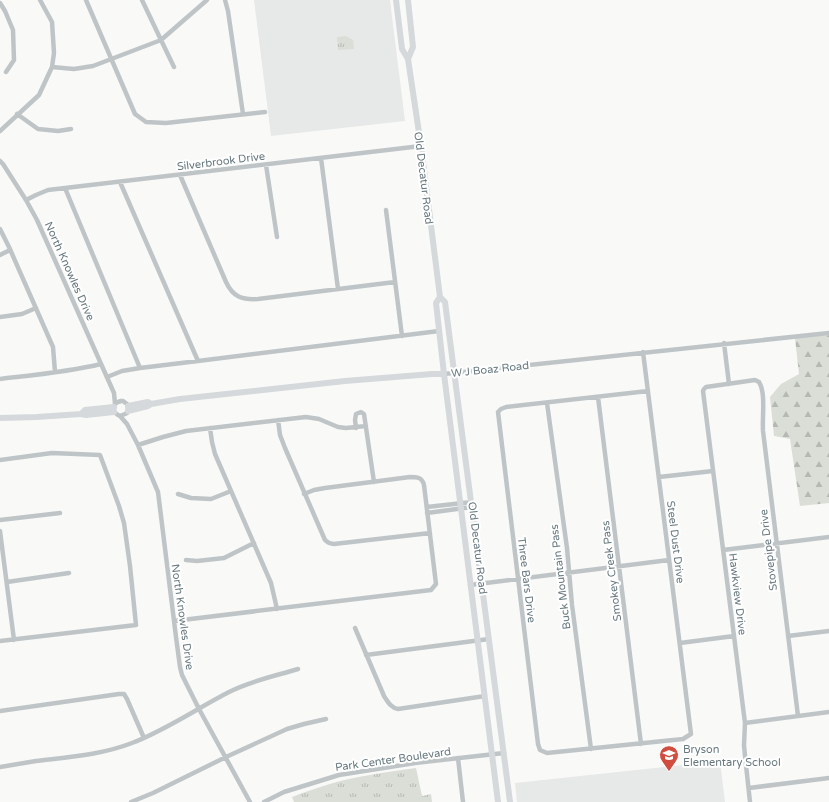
<svg xmlns="http://www.w3.org/2000/svg" width="829" height="802" viewBox="0 0 829 802" font-family="'Varela Round',sans-serif">
<style>
.built{fill:#e7e9e8}
.forest{fill:url(#forest-firs)}
.park{fill:url(#park-tufts)}
.lines{fill:none;stroke-linecap:round;stroke-linejoin:round}
.minor{stroke:#bfc5c7;stroke-width:4.5}
.major{stroke:#d5d9db;stroke-width:6}
.labels{text-anchor:middle;stroke-width:4;stroke-linejoin:round;paint-order:stroke}
.street-label{font-size:11px;fill:#67797f;stroke:#fff}
.poi-label{font-size:11px;fill:#67797f;stroke:#fff;text-anchor:start}
</style>
<defs>
<pattern id="forest-firs" width="22" height="20" patternUnits="userSpaceOnUse"><rect width="22" height="20" fill="#dbded7"/><path d="M5 1l3.5 6h-7zM16 11l3.5 6h-7z" fill="#b5b9b4"/></pattern>
<pattern id="park-tufts" width="24" height="20" patternUnits="userSpaceOnUse"><rect width="24" height="20" fill="#dbded7"/><path d="M3 7l-1-3M5 7V3M7 7l1-3M15 17l-1-3M17 17v-4M19 17l1-3" fill="none" stroke="#b5b9b4"/></pattern>
</defs>
<rect width="100%" height="100%" fill="#f9f9f8"/>
<path class="built" d="M254,0H390L405,121L271,136Z
M720,761L725,802H517L515,783Z"/>
<path class="forest" d="M829,335V503L800,506L790,439L774,436L770,397L781,384L799,374L795,338Z"/>
<path class="park" d="M346,36L353,40L354,49L338,50L337,37Z
M416,768L422,796L431,794L432,802H294L292,797C318,787 343,779 370,775C385,772 401,770 416,768Z"/>
<g class="lines">
<path class="minor" d="M86,0L135,114L146,122L166,123L265,112
M142,0L161,40L174,67
M225,0L228,11L243,114
M0,3L5,11L13,30L14,60L6,72
M52,67L74,69L93,66L161,40L207,0
M17,114L38,129L58,131L71,129
M0,131L39,95L52,67L54,53L52,22L40,0
M321,158L338,289
M0,161L3,164L26,200L37,220L114,393L115,404
M266,165L277,237
M180,175L226,282C233,297 242,300 258,299L395,282
M120,182L198,361
M65,188L140,368
M26,200L36,195L48,190L421,146
M386,210L402,336
M0,229L9,247L53,347L55,372
M0,255L10,250
M0,317L22,314L36,308
M724,343L729,384
M643,352L691,734L683,739L547,753L540,750L538,744L498,412L501,409L506,407L648,391
M444,374L829,333
M107,377L122,371L140,368L198,361L439,331
M0,379C34,375 68,372 101,364
M598,397L641,744
M547,403L567,548L572,605L591,749
M120,416L125,414L127,413L128,408L127,404L123,401H121L118,402L115,404L114,409V412L118,415L120,416L127,424L138,445L158,492L176,637L180,667L182,675L199,709L250,802
M278,420L280,435L285,448L325,540C328,543 330,544 334,544L430,533
M210,428L212,442L215,454L271,583L277,609
M356,428L355,420L356,414L361,412L364,414L374,482
M138,445L163,437L186,431L306,417L319,419L338,427L346,428L366,426
M0,460L52,453L100,455L119,506L124,523L130,566L136,625L0,641
M659,477L713,471
M178,494L191,498L211,499L231,491
M427,507L472,502
M427,513L472,507
M0,520L60,513
M0,531L14,640
M723,550L829,537
M186,560L197,561L224,558L254,543
M7,582L69,573
M470,585L669,560
M174,621L431,590L436,584L424,485C422,477 417,477 410,477L325,488L314,490L304,494
M355,628L384,696C388,702 391,708 398,709L485,696
M788,636L829,631
M680,643L734,636
M366,655L489,639
M0,711L119,694H124L127,699L144,738
M745,723L829,712
M458,758L463,802
M0,767C12,765 24,763 36,761C69,757 101,755 132,743C166,730 196,709 229,692C250,681 275,676 298,669
M749,788L829,778
M131,802L153,793L226,757L287,729L304,724L326,719
M264,802L284,792L339,775L415,763L504,753
M750,802L745,756L744,745L745,723L703,391L704,389L706,387L755,380L759,382C766,393 762,417 763,431L798,716"/>
<path class="major" d="M396,0L402,49L408,59L421,146L440,297L436,303L444,374L498,802
M408,0L413,47L408,59
M440,297L445,302L510,802
M128,406L148,402L151,404
M128,411L148,406L151,404L180,399L345,381L432,374H444
M81,414L85,410L114,407
M0,418L37,417L81,414L86,415L114,412"/>
</g>
<defs>
<g id="school-pin" transform="scale(1)"><path d="M0 17L-7.5 6A9.5 9.5 0 1 1 7.5 6Z" fill="#d14d40" stroke="#fff"/><path d="M0-5L7-2L0 1L-7-2ZM-4 1L0 2.5L4 1V4Q0 6-4 4Z" fill="#fff"/></g>
</defs>
<g fill-rule="evenodd">
<use href="#school-pin" x="669" y="755"/>
</g>
<g class="labels">
<g class="street-label">
<text transform="translate(221 161) rotate(-7)" y="4">Silverbrook Drive</text>
<text transform="translate(424 178) rotate(83)" y="4">Old Decatur Road</text>
<text transform="translate(70 271) rotate(66)" y="4">North Knowles Drive</text>
<text transform="translate(490 369) rotate(-6)" y="4">W J Boaz Road</text>
<text transform="translate(676 542) rotate(83)" y="4">Steel Dust Drive</text>
<text transform="translate(478 548) rotate(83)" y="4">Old Decatur Road</text>
<text transform="translate(768 550) rotate(-97)" y="4">Stovepipe Drive</text>
<text transform="translate(611 571) rotate(-97)" y="4">Smokey Creek Pass</text>
<text transform="translate(560 577) rotate(-97)" y="4">Buck Mountain Pass</text>
<text transform="translate(527 580) rotate(83)" y="4">Three Bars Drive</text>
<text transform="translate(738 594) rotate(83)" y="4">Hawkview Drive</text>
<text transform="translate(183 617) rotate(82)" y="4">North Knowles Drive</text>
<text transform="translate(393 759) rotate(-8)" y="4">Park Center Boulevard</text>
</g>
<g class="poi-label">
<text x="683" y="753">Bryson<tspan x="683" dy="13">Elementary School</tspan></text>
</g>
</g>
</svg>
